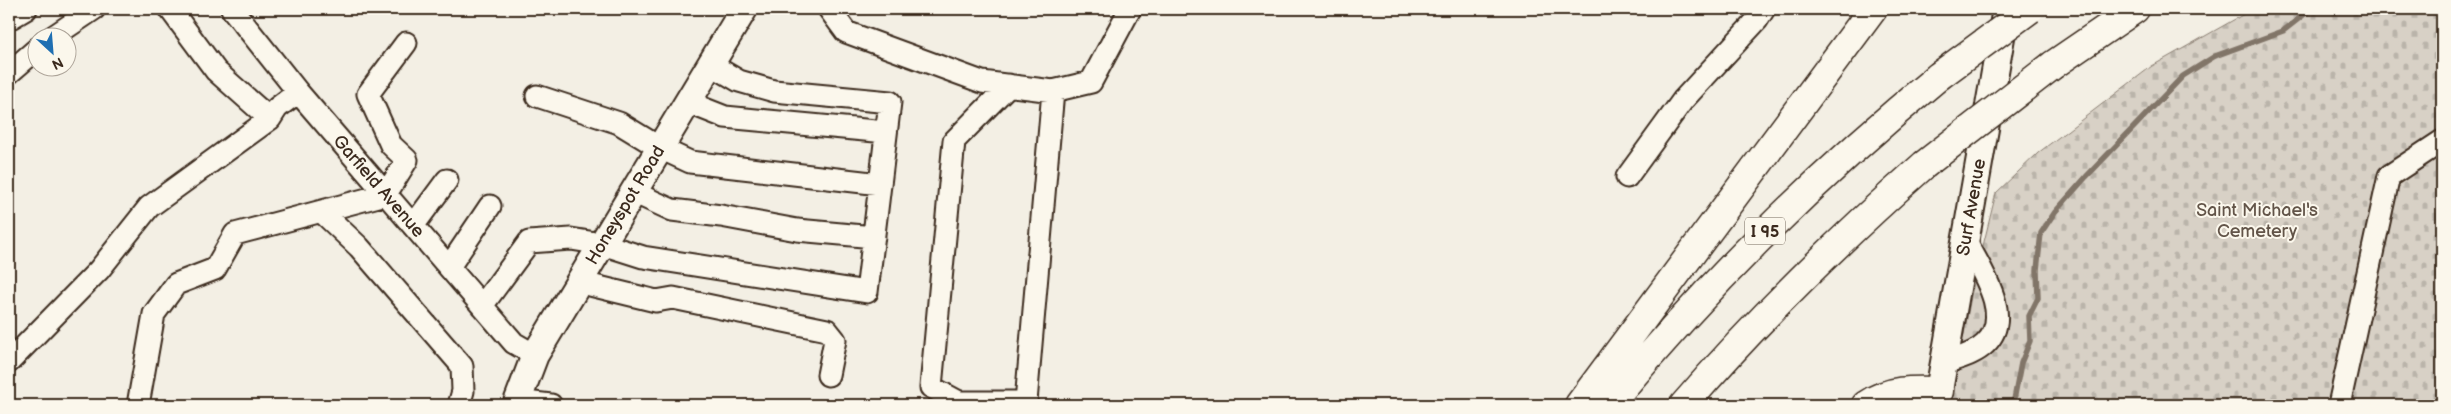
<svg xmlns="http://www.w3.org/2000/svg" width="2451" height="414" viewBox="0 0 2451 414" font-family="'Balsamiq Sans',sans-serif">
<style>
.cemetery{fill:url(#cemetery-stones);stroke:#8a7e72}
.lines{fill:none;stroke-linecap:round;stroke-linejoin:round}
.stream{stroke:#817468;stroke-width:5.5}
.minor-casing{stroke:#3b2a1e;stroke-width:25}
.major-casing{stroke:#3b2a1e;stroke-width:30}
.highway-casing{stroke:#3b2a1e;stroke-width:31}
.minor{stroke:#fbf7ec;stroke-width:21}
.major{stroke:#fbf7ec;stroke-width:26}
.highway{stroke:#fbf7ec;stroke-width:28}
.highway-bridge-casing{stroke:#3b2a1e;stroke-width:31;stroke-linecap:butt}
.highway-bridge{stroke:#fbf7ec;stroke-width:28}
.labels{text-anchor:middle;stroke-width:4;stroke-linejoin:round;paint-order:stroke}
.shield{fill:#fbf7ec;stroke:#75685c;stroke-width:1}
.shield-label{font-size:16px;font-weight:bold;fill:#3b2a1e}
.street-label{font-size:18px;fill:#3b2a1e;stroke:#fbf7ec}
.park-label{font-size:18px;fill:#625448;stroke:#fbf7ec}
</style>
<defs>
<pattern id="cemetery-stones" width="16" height="16" patternUnits="userSpaceOnUse" patternTransform="scale(1.25)"><rect width="16" height="16" fill="#d8d1c6"/><path d="M2 7V4a2 2 0 0 1 4 0v3zM10 15v-3a2 2 0 0 1 4 0v3z" fill="#bab4aa"/></pattern>
</defs>
<rect width="100%" height="100%" fill="#f3efe4"/>
<filter id="ink" filterUnits="userSpaceOnUse"><feTurbulence type="fractalNoise" baseFrequency=".02" numOctaves="2"/><feDisplacementMap in="SourceGraphic" scale="10" xChannelSelector="R" yChannelSelector="G"/><feConvolveMatrix kernelMatrix="1 2 1 2 8 2 1 2 1" color-interpolation-filters="sRGB"/></filter>
<g filter="url(#ink)">
<path class="cemetery" d="M2253,9H2442V405H1951L1972,291L1996,193L2038,153L2152,66Z"/>
<g class="lines">
<path class="stream" d="M2013,405L2021,363L2030,341L2029,316L2038,298L2037,270L2041,233L2055,212L2086,177L2183,76L2215,56L2283,31L2311,9"/>
<g class="minor-casing">
<path id="minor" d="M170,9L216,71L270,119
M232,9L298,92L514,343L535,355
M829,9L846,32L982,82L1053,91L1091,82L1130,9
M9,19L26,9
M51,38L94,9
M9,73L38,48
M1009,85L954,141L931,387L959,402H1026L1053,91
M537,96L619,123L660,148L690,162L880,184
M687,102L725,117L886,132
M1627,177L1683,100L1757,20L1764,9
M633,192L672,210L721,216L797,230L874,237
M322,212L359,247L462,366L463,391L459,405
M413,226L447,180
M449,267L490,206
M578,282L656,301L673,298L827,330L835,340L828,375
M482,306L529,242L571,239L602,244L643,257L867,292L890,102L774,91L739,81L710,64
M9,362L99,270L149,207L270,119L277,108L298,92
M1943,364C1957,358 1974,355 1985,344C2015,316 1979,267 1965,239
M517,401L551,405
M138,405L154,314L176,284L215,269L235,234L386,194L407,160L391,145L368,94L406,43
M2339,405L2389,176L2442,141"/>
</g>
<g class="major-casing">
<path id="major" d="M1939,391L2006,9
M516,405L535,355L744,9"/>
</g>
<g class="highway-casing">
<path id="highway" d="M2053,65L2135,9
M1579,405L1873,9
M1608,405C1710,282 1815,178 1939,76
M1684,405C1758,319 1839,240 1924,165
M1866,405C1889,389 1912,390 1939,391"/>
</g>
<use href="#minor" class="minor"/>
<use href="#major" class="major"/>
<use href="#highway" class="highway"/>
<g class="highway-bridge-casing">
<path id="highway-bridge" d="M1939,76L2030,9
M1924,165L2053,65"/>
</g>
<use href="#highway-bridge" class="highway-bridge"/>
</g>
</g>
<g class="labels">
<rect class="shield" x="1745" y="217.5" width="40" height="27" rx="4"/>
<g class="shield-label">
<text x="1765" y="237">I 95</text>
</g>
<g class="street-label">
<text transform="translate(379 186) rotate(49)" y="6">Garfield Avenue</text>
<text transform="translate(625 205) rotate(-59)" y="6">Honeyspot Road</text>
<text transform="translate(1971 207) rotate(-80)" y="6">Surf Avenue</text>
</g>
<g class="park-label">
<text x="2257" y="216">Saint Michael's<tspan x="2257" dy="21">Cemetery</tspan></text>
</g>
</g>
<rect width="2451" height="414" fill="none" stroke="#fbf7ec" stroke-width="30"/>
<rect x="15" y="15" width="2421" height="384" fill="none" stroke="#3b2a1e" stroke-width="2" filter="url(#ink)"/>
<g transform="translate(52 52) rotate(154)"><circle r="24" fill="#fbf7ec" stroke="#aea59a"/>
<path d="M0-4L9 19L0 12L-9 19Z" fill="#1f6fb2"/>
<text y="-8" font-size="14" font-weight="bold" text-anchor="middle" fill="#3b2a1e">N</text>
</g>
</svg>
